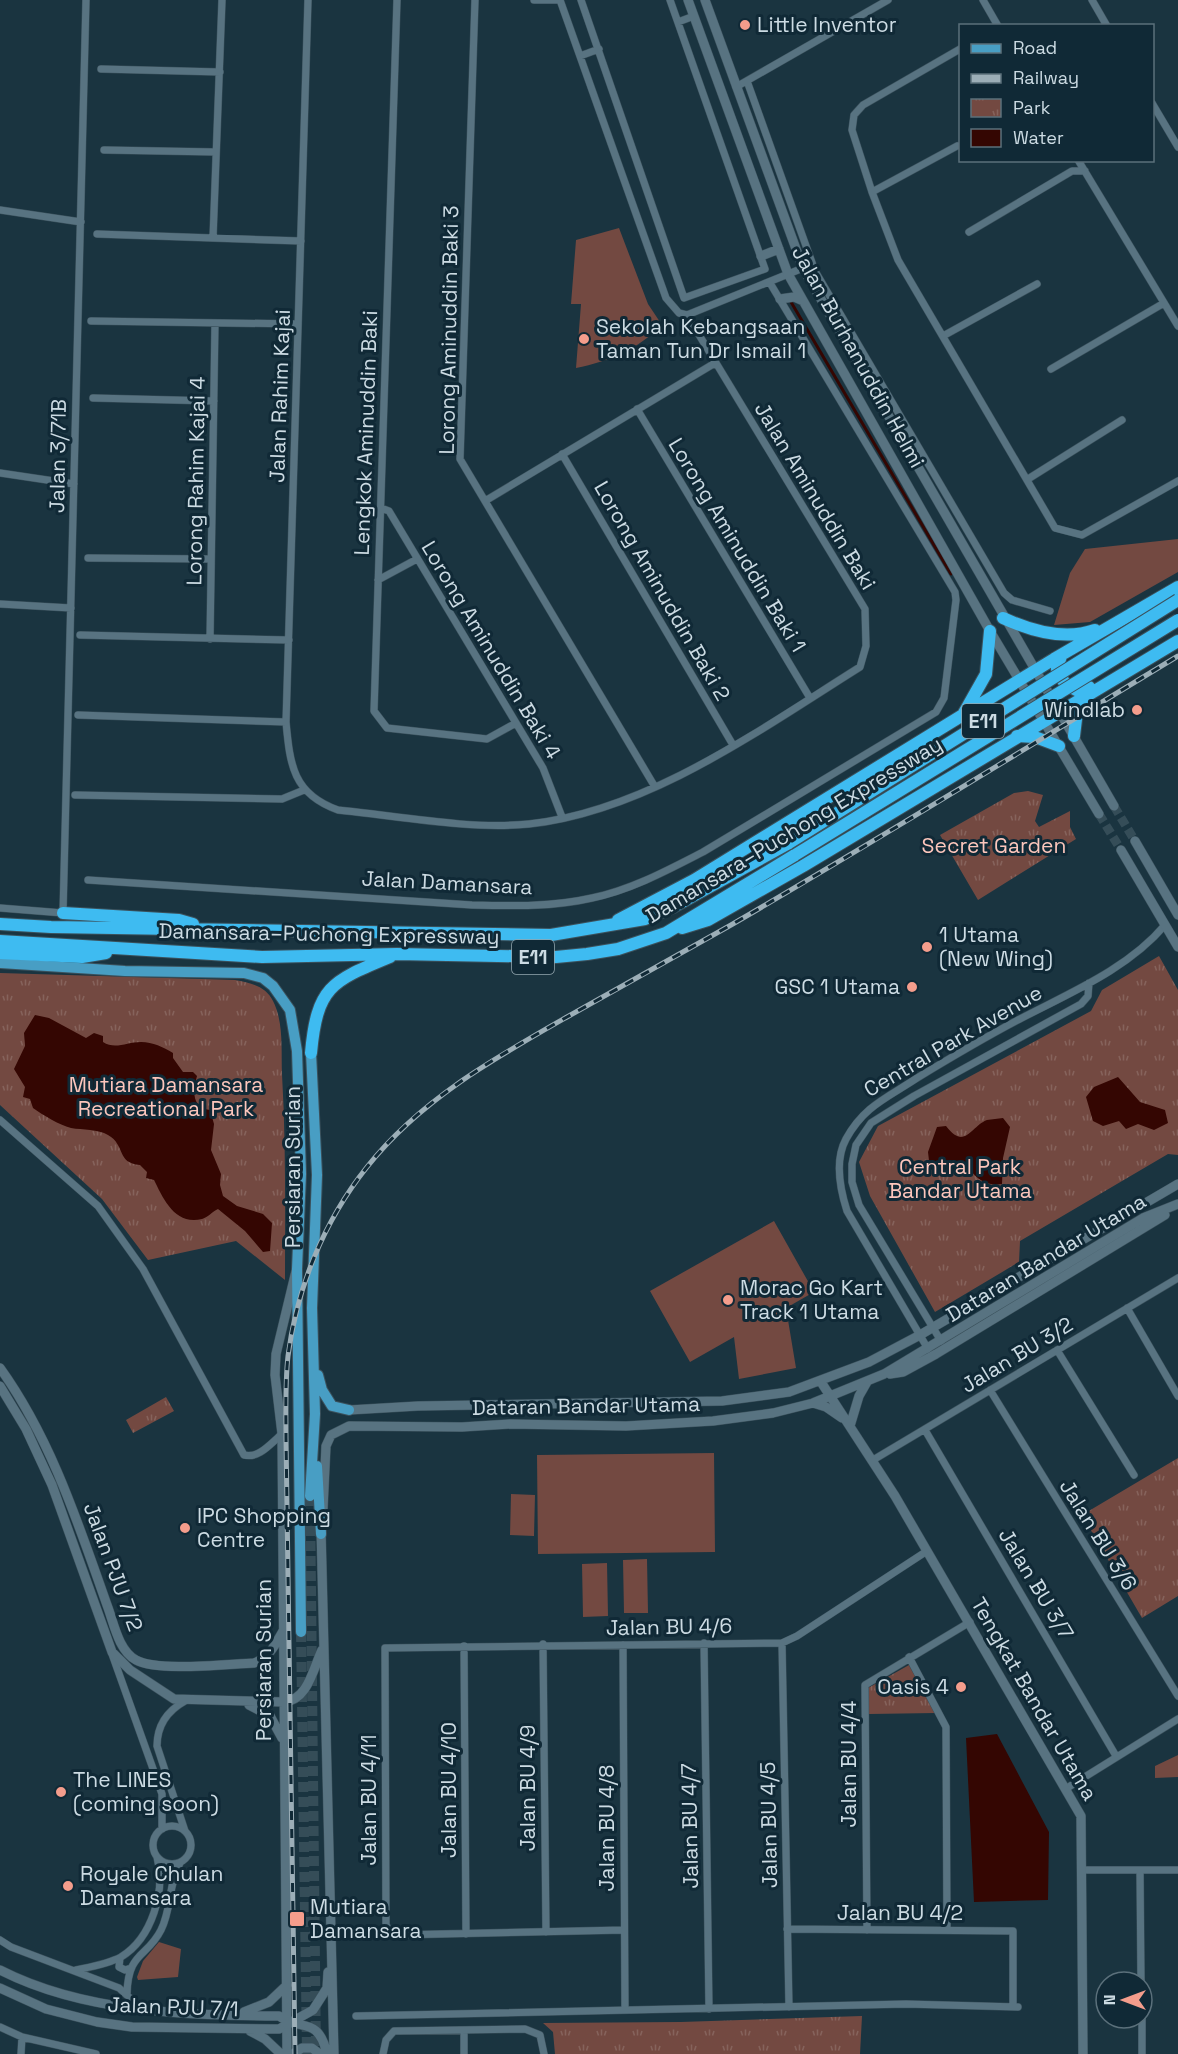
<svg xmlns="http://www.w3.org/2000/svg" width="1178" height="2054" viewBox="0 0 1178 2054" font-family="'Space Grotesk',sans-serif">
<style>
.green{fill:#734941}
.park{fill:url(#park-tufts)}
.water{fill:#340602}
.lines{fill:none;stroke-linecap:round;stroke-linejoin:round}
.stream{stroke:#340602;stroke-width:3}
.secondary-tunnel{stroke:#354d58;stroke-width:9;stroke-dasharray:9 4.5;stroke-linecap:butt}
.primary-tunnel{stroke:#354d58;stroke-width:10;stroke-dasharray:10 5;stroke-linecap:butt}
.street-casing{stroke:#3b515c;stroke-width:8}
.secondary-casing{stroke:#3b515c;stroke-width:10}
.primary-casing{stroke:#3b515c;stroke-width:12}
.highway-casing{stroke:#3b515c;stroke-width:14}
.street{stroke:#587381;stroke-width:7}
.secondary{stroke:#587381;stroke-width:9}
.primary{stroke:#489ec4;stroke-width:10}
.highway{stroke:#3ebbf1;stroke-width:12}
.rail-casing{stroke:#9caeb7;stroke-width:5}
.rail{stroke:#102936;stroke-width:3;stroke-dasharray:9;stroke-linecap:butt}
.highway-bridge-casing{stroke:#3b515c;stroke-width:14;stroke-linecap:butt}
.highway-bridge{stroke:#3ebbf1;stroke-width:12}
.poi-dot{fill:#f49d8c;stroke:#102936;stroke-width:2}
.labels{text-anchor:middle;stroke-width:6;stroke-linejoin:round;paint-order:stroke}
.shield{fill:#102936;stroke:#94a6af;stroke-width:1.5}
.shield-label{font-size:20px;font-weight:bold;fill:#ccdbe3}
.poi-label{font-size:21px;fill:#ccdbe3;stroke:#102936;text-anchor:start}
.street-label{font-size:21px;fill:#ccdbe3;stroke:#102936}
.park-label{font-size:21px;fill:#fcc6bc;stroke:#102936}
</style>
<defs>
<pattern id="park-tufts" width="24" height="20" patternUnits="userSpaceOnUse" patternTransform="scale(1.5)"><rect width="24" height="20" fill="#734941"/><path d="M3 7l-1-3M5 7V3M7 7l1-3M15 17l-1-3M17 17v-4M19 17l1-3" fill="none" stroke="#86635c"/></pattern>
</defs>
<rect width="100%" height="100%" fill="#1a3440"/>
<path class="green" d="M619,228L648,304L662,325C638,349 610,361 576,368L581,304H571L576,240Z
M1178,539V572L1090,622L1054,625L1070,573L1085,549Z
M774,1221L814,1292L786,1308L796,1368L739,1379L734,1337L690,1362L650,1291Z
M714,1453L715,1552L538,1554L537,1455Z
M511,1494L535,1495L534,1536L510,1535Z
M647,1559L648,1613H624L623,1560Z
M607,1563L608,1616L583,1617L582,1564Z
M1178,1755V1777L1155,1778V1766Z
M159,1942L181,1949L178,1977L138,1980L137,1977L143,1961Z"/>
<path class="park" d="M1028,791L1043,795L1035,821L1039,827L1070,811V827L1076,839L978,900L940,835L1014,793Z
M1159,956L1178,990V1155L1168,1154L1020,1241L1019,1262L935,1312L870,1196L859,1162L878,1126L1091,1011L1102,990Z
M0,973L235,980C251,983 266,986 273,1001C284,1022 281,1052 282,1074C286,1143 285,1211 285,1280L236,1241L148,1260L102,1199L0,1105Z
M166,1397L174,1411L133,1433L126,1420Z
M1178,1458V1596L1142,1618L1082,1515Z
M909,1665L935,1713L869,1714L868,1688Z
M862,2016L860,2054H555L553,2032L543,2023L681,2022Z"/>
<path class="water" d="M35,1015L49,1018L86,1038L94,1033L103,1036V1042C115,1050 127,1042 141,1042C153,1042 163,1047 173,1053V1058L183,1072H193L197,1076C193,1090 191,1108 210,1110L214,1124L211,1150L221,1174L220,1185L223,1196L237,1206L263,1214L272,1223L270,1251L263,1252L245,1231L218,1209C213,1211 207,1218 202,1219C175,1226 163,1198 154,1180L146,1178L147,1172L140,1165C116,1163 126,1145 108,1135C98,1129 83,1130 71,1128C59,1125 43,1115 33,1108L30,1099L23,1097L25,1087L14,1069L25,1046L24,1033Z
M1118,1077L1140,1102L1165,1110L1168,1123L1154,1130L1138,1124L1126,1129L1119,1121L1103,1126L1093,1121L1086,1097L1094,1087Z
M1003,1118L1010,1127L1003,1158L1002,1184C988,1186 979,1181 970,1170C956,1169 942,1175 930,1169L928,1152L937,1127L946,1126C965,1151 971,1126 987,1120C992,1119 998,1119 1003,1118Z
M997,1734L1049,1832L1048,1900L974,1902L966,1738Z"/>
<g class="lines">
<path class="stream" d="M791,302L951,574"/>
<path class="secondary-tunnel" d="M1114,806L1135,841
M1099,814L1121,850"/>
<path class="primary-tunnel" d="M310,1496L316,2054
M301,1632L307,2054"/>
<g class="street-casing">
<path id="street" d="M308,0L286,722C290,765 293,794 338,810C398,816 470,830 529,824C648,811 761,729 860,667L866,646L865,609L687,315L679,313L666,298L560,0
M397,0L374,711L387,728L487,739L516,723
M475,0L460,459L655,787
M534,0H560
M581,0L684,298L765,269L670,0
M983,0L998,26
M1092,0L1107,26
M678,22L694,16
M960,49L863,105L854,115L852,130L872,192L898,260L1055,528L1082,535L1178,481
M580,56L599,49
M101,69L220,72
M747,81L815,271L1004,593L1012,600L1050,611
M736,87L888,0
M1152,103L1178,147
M104,150L216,152
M1078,160L1178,326
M872,192L957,146
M0,210L81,222
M969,232L1072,171H1085
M97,234L301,241
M213,238L222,0
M687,315L803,268
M91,321L298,324
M943,336L1037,284
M1051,369L1164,303
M93,398L214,401
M637,409L810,698
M562,454L733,745
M0,473L74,484
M1028,479L1122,420
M485,501L715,363
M381,508L389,511L543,768L562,817
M88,558L211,559
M378,580L417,559
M0,604L71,608
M80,635L289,640
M210,639L215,323
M78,715L286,722
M75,795L282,799L304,790
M88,880L472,905C512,906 553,907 592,898C631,890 668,870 703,852L936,712L944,698L956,600L955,592L770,283
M0,908L63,913L86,0
M0,1120L98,1206L143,1269L244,1455C259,1459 271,1443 282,1434
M1127,1308L1178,1396
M941,1341L859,1205L852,1182V1164L856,1145L871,1123L914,1096L1081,1004L1088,996L1089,983
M928,1349L847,1211C840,1189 834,1161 846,1139C864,1106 887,1098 917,1078C950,1058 982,1039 1016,1021C1067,994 1127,970 1165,925
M1057,1350L1134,1475
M990,1390L1178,1696
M925,1430L1116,1756
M873,1460L1178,1278
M704,1643L709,2009
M782,1643L789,2007
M543,1644L546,1932
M623,1645L625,2010
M464,1646L466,1934
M112,1654L162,1794V1829
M909,1657L946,1727L947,1930
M185,1701C167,1711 157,1725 157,1746L185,1831
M1067,1788L1178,1719
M153 1845a19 19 0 1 1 38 0a19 19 0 1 1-38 0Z
M1082,1870H1178
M1140,1870L1141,1982
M787,1929L1013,1931V2007
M624,1930L395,1935L389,1932L386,1924L385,1648L782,1643L797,1636L927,1551
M867,1930L865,1685L970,1622
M0,1940L11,1947L119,1988L142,2009
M120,1958L119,1967L125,1970L131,1968
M76,1970C90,1967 108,1964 121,1957C152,1938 166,1891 157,1857
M127,1994C128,1951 147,1958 161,1930C172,1908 168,1885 180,1863
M356,2016L906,2004L1018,2007
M1142,2018V2054
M0,2027L22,2037L96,2054
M464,2030V2054
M21,2054L22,2037
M383,2054L386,2040L394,2031L525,2029L540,2035L544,2054"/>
</g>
<g class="secondary-casing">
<path id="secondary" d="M688,0L788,274L990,631L1099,814
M705,0L803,268L1114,806
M761,256L779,249
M780,299L794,297L803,301
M1135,841L1178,915
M1121,850L1178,947
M0,1368C51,1439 78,1523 107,1605C114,1623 118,1650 136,1660C157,1672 227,1664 254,1663C270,1657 275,1645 283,1631
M890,1374L903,1372L936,1354L1165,1215
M821,1382L895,1496L1081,1816L1083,2054
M0,1386L26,1429L52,1485L112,1652L130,1670L174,1699L284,1702C308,1700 313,1669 322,1650
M813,1403L826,1407L842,1418
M349,1410L418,1406L722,1401L789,1392L869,1362L920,1335L1178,1184
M850,1426L859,1396L867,1382
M323,1509L326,1446L331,1435L349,1426L462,1427L510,1424L626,1426L713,1421L773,1413L813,1403L884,1374L1143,1218L1178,1204
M321,1529L334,2054
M249,1705L270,1716L282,1738
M0,1970C84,2013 187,2015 279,2016C301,2032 318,2015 327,2054
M0,1988L46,2009L97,2022L132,2027L279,2029L313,2010L327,1988L328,1972
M244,2012L269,2002L287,1985
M250,2031L265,2039L281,2054
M287,2054L282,1434L275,1375L276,1354L296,1271
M293,2054L302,2048H312L320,2054"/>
</g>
<g class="primary-casing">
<path id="primary" d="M0,963L125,971L244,973L263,978L273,986L290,1010L297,1051L301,1174L297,1269L301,1632
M318,1375L322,1390L332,1406L349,1410
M317,1466L321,1534
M310,1496L315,1414L312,1308L317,1175L311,1053"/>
</g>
<g class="highway-casing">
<path id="highway" d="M1003,618C1031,631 1064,641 1095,630
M1061,656L1057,669L1065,684L1080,692L1089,687
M964,713L986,674L990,631
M1017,736L1035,737L1059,746
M1074,736L1077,711L1085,696
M63,913L179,920L193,924
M618,920L694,880L1054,659L1178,587
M0,924L51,927L551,935L645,919L673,907L789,843
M682,928L708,920L803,866L1178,641
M0,941L262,957L397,954L556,957L587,954L618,949L666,933L795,855
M0,953L82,957L106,953
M311,1053C317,986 332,981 390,957"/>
</g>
<use href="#street" class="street"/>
<use href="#secondary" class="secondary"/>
<use href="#primary" class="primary"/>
<use href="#highway" class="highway"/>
<g class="rail-casing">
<path id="rail" d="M295,2054L286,1438C286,1411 285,1383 288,1356C297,1287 324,1221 367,1167C420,1100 493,1059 567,1017C621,987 676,956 731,925C881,838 1029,746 1178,656"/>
</g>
<use href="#rail" class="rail"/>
<g class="highway-bridge-casing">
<path id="highway-bridge" d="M789,843L1178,600
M795,855L1178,620"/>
</g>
<use href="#highway-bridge" class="highway-bridge"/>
</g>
<g class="poi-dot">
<circle cx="745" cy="25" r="6"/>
<circle cx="584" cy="339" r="6"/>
<circle cx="1137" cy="710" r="6"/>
<circle cx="927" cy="947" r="6"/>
<circle cx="912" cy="987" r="6"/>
<circle cx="728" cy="1300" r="6"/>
<circle cx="185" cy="1528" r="6"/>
<circle cx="961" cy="1687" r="6"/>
<circle cx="61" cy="1792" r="6"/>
<circle cx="68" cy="1886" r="6"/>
<rect x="289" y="1911" width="16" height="16" rx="3"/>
</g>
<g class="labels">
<g class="shield">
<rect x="962" y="704" width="42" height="34" rx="4.5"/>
<rect x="512" y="940" width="42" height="34" rx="4.5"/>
</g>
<g class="shield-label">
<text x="983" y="728">E11</text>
<text x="533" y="964">E11</text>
</g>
<g class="poi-label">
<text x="757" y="32">Little Inventor</text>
<text x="596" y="334">Sekolah Kebangsaan<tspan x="596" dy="24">Taman Tun Dr Ismail 1</tspan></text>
<text x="1125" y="717" text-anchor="end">Windlab</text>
<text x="939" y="942">1 Utama<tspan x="939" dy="24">(New Wing)</tspan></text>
<text x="900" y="994" text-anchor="end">GSC 1 Utama</text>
<text x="740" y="1295">Morac Go Kart<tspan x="740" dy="24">Track 1 Utama</tspan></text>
<text x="197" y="1523">IPC Shopping<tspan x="197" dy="24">Centre</tspan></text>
<text x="949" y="1694" text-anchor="end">Oasis 4</text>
<text x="73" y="1787">The LINES<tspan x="73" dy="24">(coming soon)</tspan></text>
<text x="80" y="1881">Royale Chulan<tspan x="80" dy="24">Damansara</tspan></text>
<text x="310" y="1914">Mutiara<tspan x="310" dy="24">Damansara</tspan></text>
</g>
<g class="street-label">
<text transform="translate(449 330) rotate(-89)" y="7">Lorong Aminuddin Baki 3</text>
<text transform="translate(858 357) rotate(61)" y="7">Jalan Burhanuddin Helmi</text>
<text transform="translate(280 396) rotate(-88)" y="7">Jalan Rahim Kajai</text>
<text transform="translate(366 433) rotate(-88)" y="7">Lengkok Aminuddin Baki</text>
<text transform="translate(58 456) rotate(-89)" y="7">Jalan 3/71B</text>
<text transform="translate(196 481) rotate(-89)" y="7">Lorong Rahim Kajai 4</text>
<text transform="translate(815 496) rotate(59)" y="7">Jalan Aminuddin Baki</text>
<text transform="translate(737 545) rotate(59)" y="7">Lorong Aminuddin Baki 1</text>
<text transform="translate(662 591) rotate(60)" y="7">Lorong Aminuddin Baki 2</text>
<text transform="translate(491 650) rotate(59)" y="7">Lorong Aminuddin Baki 4</text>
<text transform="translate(794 830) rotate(-31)" y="7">Damansara–Puchong Expressway</text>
<text transform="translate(447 883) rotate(3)" y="7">Jalan Damansara</text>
<text transform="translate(329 934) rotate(1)" y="7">Damansara–Puchong Expressway</text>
<text transform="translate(953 1041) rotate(-30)" y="7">Central Park Avenue</text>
<text transform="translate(293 1167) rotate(-90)" y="7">Persiaran Surian</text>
<text transform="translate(1046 1258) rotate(-31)" y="7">Dataran Bandar Utama</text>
<text transform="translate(1017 1355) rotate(-31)" y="7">Jalan BU 3/2</text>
<text transform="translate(586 1406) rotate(-1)" y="7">Dataran Bandar Utama</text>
<text transform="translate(1098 1535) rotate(58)" y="7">Jalan BU 3/6</text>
<text transform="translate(113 1567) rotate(70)" y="7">Jalan PJU 7/2</text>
<text transform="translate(1036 1584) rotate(59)" y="7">Jalan BU 3/7</text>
<text transform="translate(669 1627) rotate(-1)" y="7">Jalan BU 4/6</text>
<text transform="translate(264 1660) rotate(-90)" y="7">Persiaran Surian</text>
<text transform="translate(1034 1699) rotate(60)" y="7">Tengkat Bandar Utama</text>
<text transform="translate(849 1764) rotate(-90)" y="7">Jalan BU 4/4</text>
<text transform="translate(528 1788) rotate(-90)" y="7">Jalan BU 4/9</text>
<text transform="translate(449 1790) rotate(-90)" y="7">Jalan BU 4/10</text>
<text transform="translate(369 1800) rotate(-90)" y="7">Jalan BU 4/11</text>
<text transform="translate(769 1825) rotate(-91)" y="7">Jalan BU 4/5</text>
<text transform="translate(690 1826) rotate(-91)" y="7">Jalan BU 4/7</text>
<text transform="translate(607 1828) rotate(-90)" y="7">Jalan BU 4/8</text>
<text x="900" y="1920">Jalan BU 4/2</text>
<text transform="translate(173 2007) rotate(2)" y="7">Jalan PJU 7/1</text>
</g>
<g class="park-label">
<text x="994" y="853">Secret Garden</text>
<text x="166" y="1092">Mutiara Damansara<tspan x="166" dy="24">Recreational Park</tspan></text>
<text x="960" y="1174">Central Park<tspan x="960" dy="24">Bandar Utama</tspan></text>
</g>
</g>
<rect x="959" y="24" width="195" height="138" fill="#102936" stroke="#5b707b" stroke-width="1.5"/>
<rect x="971" y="44" width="30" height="9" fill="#489ec4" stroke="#5b707b" stroke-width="1.5"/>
<text x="1013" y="54" font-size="18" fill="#ccdbe3">Road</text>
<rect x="971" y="74" width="30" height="9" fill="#9caeb7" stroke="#5b707b" stroke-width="1.5"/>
<text x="1013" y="84" font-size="18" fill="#ccdbe3">Railway</text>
<rect x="971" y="99" width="30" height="18" fill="url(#park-tufts)" stroke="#5b707b" stroke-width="1.5"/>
<text x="1013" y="114" font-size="18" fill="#ccdbe3">Park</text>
<rect x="971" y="129" width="30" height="18" fill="#340602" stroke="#5b707b" stroke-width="1.5"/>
<text x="1013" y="144" font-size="18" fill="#ccdbe3">Water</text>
<g transform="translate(1124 2000) rotate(270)"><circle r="28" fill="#102936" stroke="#5b707b" stroke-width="1.5"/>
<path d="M0-4.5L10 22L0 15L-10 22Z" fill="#f49d8c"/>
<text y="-9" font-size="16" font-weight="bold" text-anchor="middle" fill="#ccdbe3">N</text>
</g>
</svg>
